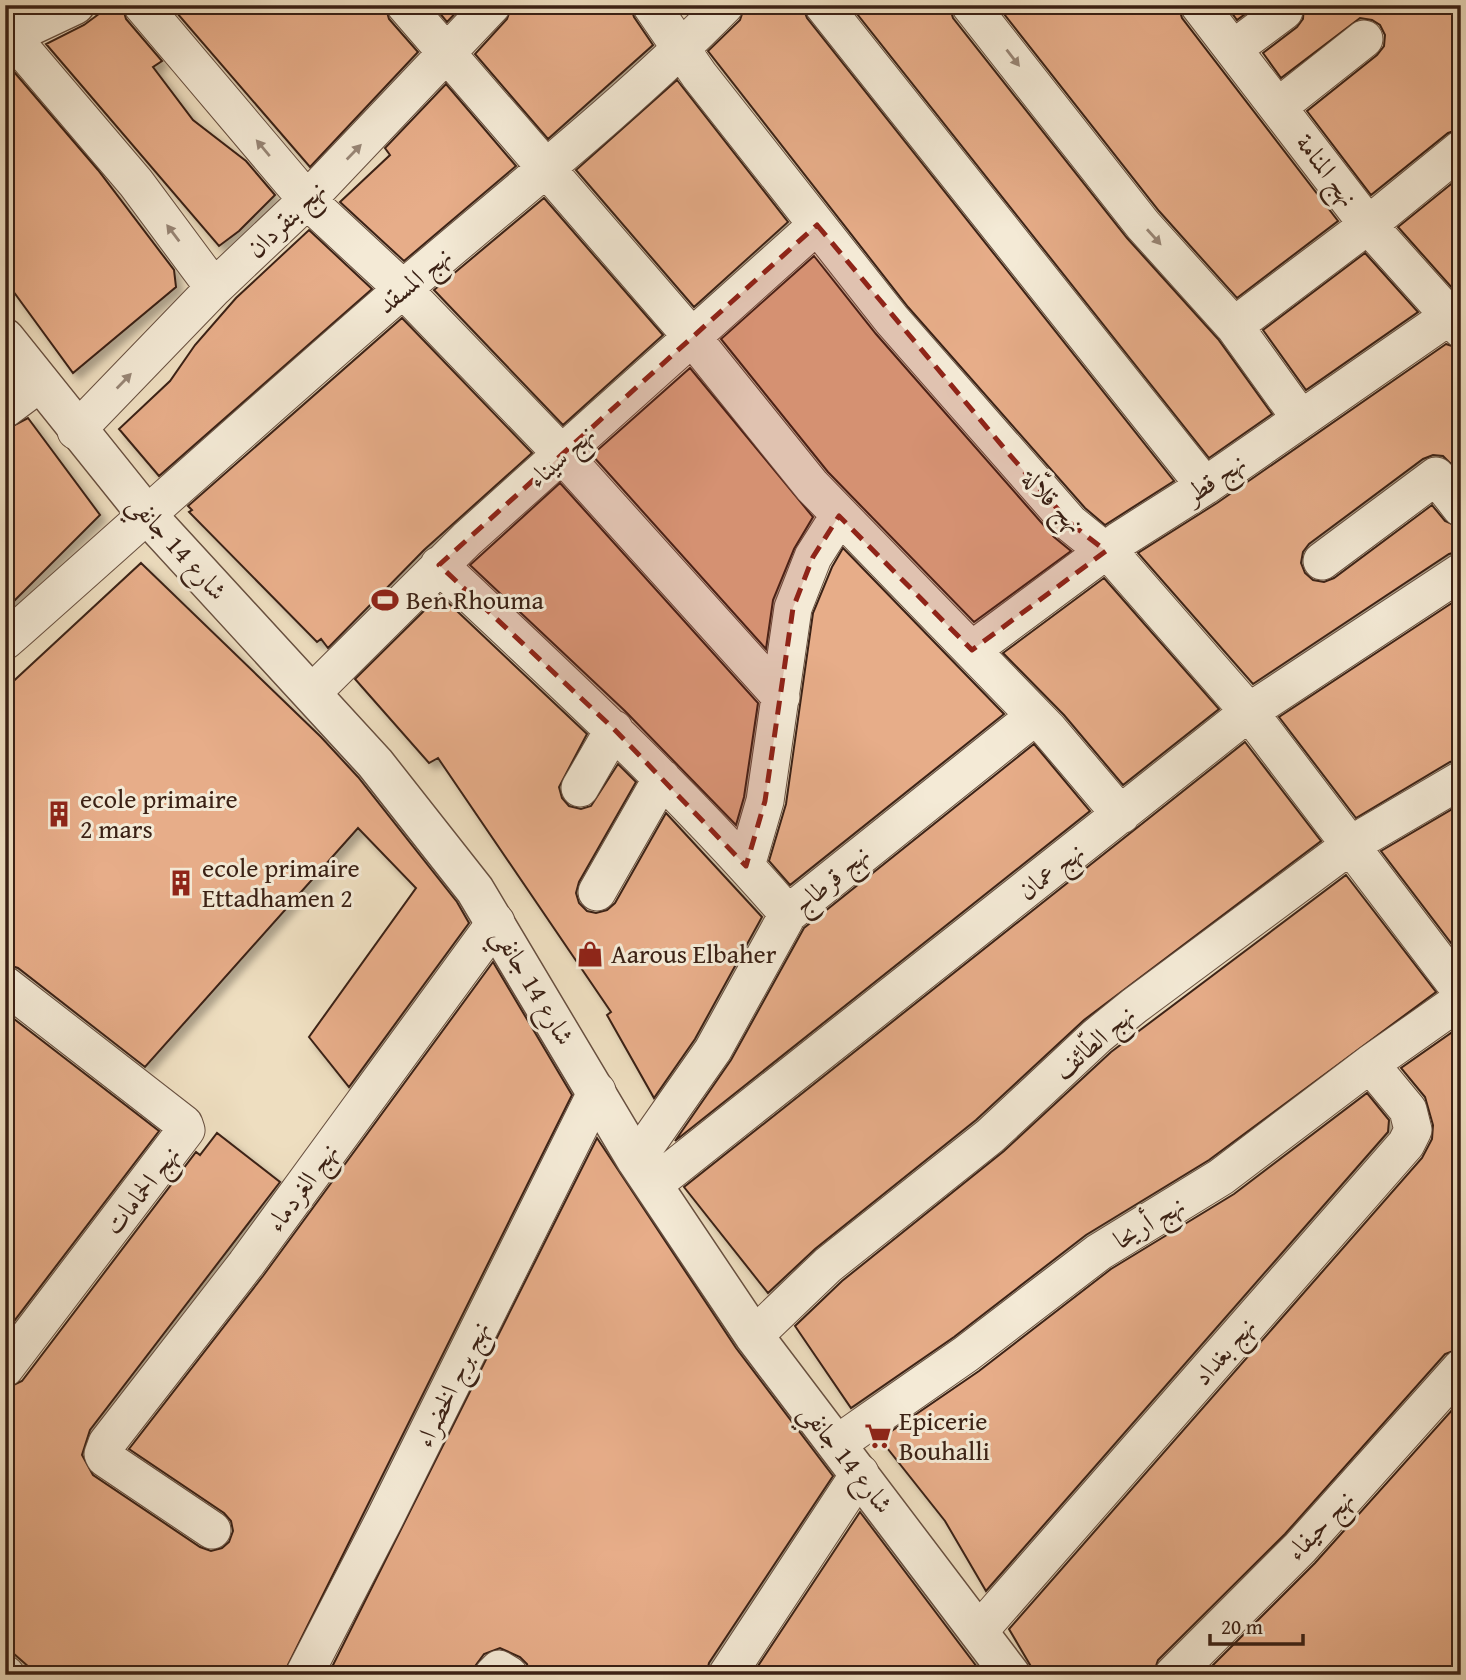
<svg xmlns="http://www.w3.org/2000/svg" width="1466" height="1680" viewBox="0 0 1466 1680" font-family="'Gentium Book Plus',Amiri,serif">
<style>
.building{fill:#e7ad89;stroke:#3b2115;stroke-width:2;filter:url(#shadow)}
.lines{fill:none;stroke-linecap:round;stroke-linejoin:round}
.minor-casing{stroke:#685040;stroke-width:39}
.tertiary-casing{stroke:#685040;stroke-width:41}
.minor{stroke:#f4ead6;stroke-width:37}
.tertiary{stroke:#f4ead6;stroke-width:38}
.oneway{fill:#988676}
.marked{fill:#8f2418;fill-opacity:0.2;stroke:#8f2418;stroke-width:5;stroke-dasharray:14 9;stroke-linejoin:round}
.labels{text-anchor:middle;stroke-width:6;stroke-linejoin:round;paint-order:stroke}
.street-label{font-size:26px;fill:#3b2115;stroke:#f4ead6}
.poi-label{font-size:26px;fill:#3b2115;stroke:#f4ead6;text-anchor:start}
</style>
<defs>
<filter id="shadow"><feDropShadow dx="6" dy="6" stdDeviation="3.5" flood-color="#0004"/></filter>
</defs>
<rect width="100%" height="100%" fill="#eedec0"/>
<filter id="stains"><feTurbulence type="fractalNoise" baseFrequency=".00286" numOctaves="4"/><feColorMatrix values="0 0 0 0 .2 0 0 0 0 .09 0 0 0 0 .02 0 0 0 .5 -.17"/></filter>
<radialGradient id="worn" r=".72"><stop offset=".6" stop-color="#630" stop-opacity="0"/><stop offset="1" stop-color="#630" stop-opacity=".3"/></radialGradient>
<path class="building" d="M111,5H122L126,19L162,61L153,67L193,120L246,161L275,195L239,231L219,246L46,44L84,25Z
M170,5H385L389,19L418,52L310,167Z
M433,5H463L447,22Z
M512,5H630L634,17L653,45L548,139L475,54L507,19Z
M745,5H802L807,18L1174,481L1105,525L1085,508L908,307L708,51L740,20Z
M850,5H949L953,18L1127,238L1218,339L1272,414L1209,458Z
M997,5H1178L1182,18L1338,221L1237,298L1159,211Z
M1226,5H1257L1237,20Z
M1304,5H1461V129L1448,133L1371,195L1307,111L1377,55L1384,46L1385,35L1380,25L1372,20L1360,18L1281,78L1263,53L1297,27L1303,19Z
M9,66L98,170L174,270L176,287L73,373L5,280V68Z
M677,80L788,222L694,307L576,170Z
M446,84L516,166L404,261L340,202L390,155L385,148Z
M1461,176V287L1453,289L1398,227Z
M544,198L663,335L563,425L434,290Z
M309,230L372,289L159,476L119,429L170,381L195,345L236,298Z
M1365,253L1418,312L1306,390L1263,330Z
M814,256L876,334L1054,537L1071,551L974,622L828,472L721,339Z
M402,318L532,453L424,550L328,648L321,639L317,642L189,512L192,510L188,506Z
M1446,344L1461,349V474L1443,456L1433,455L1423,459L1309,544L1303,552L1301,563L1305,573L1313,580L1324,582L1334,578L1432,505L1445,521L1461,528V551L1449,554L1253,684L1138,553L1217,503Z
M690,368L813,517L794,549L773,600L766,649L592,455Z
M28,418L100,515L5,610V430Z
M560,483L758,703L744,797L736,825L625,711L470,565Z
M843,548L1004,714L790,885L769,861L786,804L813,613L832,567Z
M141,563L321,737L358,777L457,902L469,923L349,1087L309,1037L416,888L358,828L145,1067L18,968L5,964V689Z
M1104,578L1219,709L1123,785L1064,715L1003,653Z
M440,595L587,734L559,787L562,798L569,806L581,809L591,806L618,764L636,782L579,882L576,893L579,903L587,911L596,913L607,910L615,903L666,813L762,917L695,1039L654,1098L607,1015L611,1012L438,758L429,763L355,679Z
M1461,597V759L1450,762L1356,818L1279,717Z
M1245,742L1321,841L1084,1020L976,1120L815,1249L768,1293L684,1187Z
M1034,744L1090,811L675,1141L731,1060L804,928Z
M1461,804V956L1381,851Z
M1346,875L1436,992L1209,1160L1086,1235L954,1337L851,1408L795,1326L842,1281L1004,1151L1111,1052Z
M493,962L572,1095L283,1675H38L5,1646V1389L22,1381L196,1152L200,1155L217,1133L280,1182L90,1430L82,1455L93,1475L200,1547L211,1551L222,1548L229,1542L233,1531L231,1521L224,1513L129,1449L263,1276Z
M5,1012L159,1131L5,1333Z
M1461,1026V1348L1445,1354L1285,1534L1158,1660L1153,1675H1036L1009,1629L1422,1158L1432,1139L1433,1125L1425,1097L1401,1068Z
M1367,1093L1389,1120L1388,1132L986,1591L945,1521L880,1439L979,1371L1111,1269L1234,1194Z
M597,1138L736,1348L833,1476L709,1663L706,1675H530L527,1664L520,1657L500,1648L484,1654L473,1669V1675H328Z
M1461,1400V1675H1203L1315,1563Z
M860,1512L983,1675H752Z"/>
<g class="lines">
<g class="minor-casing">
<path id="minor" d="M142,5L307,200L403,289L563,455L781,697
M405,5L692,337L812,486L1049,730L1121,815
M651,5L699,75L892,320L1070,523L1117,561L1249,712L1461,991
M823,5L1205,486
M970,5L1143,225L1234,326L1301,419
M1199,5L1368,225L1461,329
M10,35L136,183L214,288
M1233,49L1284,11
M1278,107L1364,39
M1234,326L1368,225L1461,149
M5,409L40,383
M76,431L214,288L307,200L492,5
M1322,561L1436,476L1461,508
M439,565C559,678 680,789 788,914
M5,641C138,523 269,405 403,289C511,196 624,108 725,5
M972,650L1120,540L1205,486L1461,308
M312,693L467,539L817,225
M580,788L614,729
M746,866L765,801L793,608L813,557L839,516
M597,892L662,778
M5,985L184,1124L186,1130L5,1368
M636,1160L713,1050L788,914L1034,717
M653,1185L1249,712L1461,572
M754,1336L828,1265L990,1136L1097,1036L1134,1006L1352,844L1461,780
M837,1444L966,1354L1099,1252L1221,1177L1370,1064L1461,1000
M212,1530L105,1458L103,1454L107,1443L246,1264L496,922
M979,1631L1406,1144L1413,1130L1408,1110L1370,1064
M5,1674L6,1675
M304,1675L385,1518L597,1091
M493,1675L499,1669L509,1675
M727,1675L860,1473
M1173,1675L1300,1548L1461,1368"/>
</g>
<g class="tertiary-casing">
<path id="tertiary" d="M5,38L75,5
M5,338L147,515L375,763L475,890L636,1160L754,1336L1011,1675"/>
</g>
<use href="#minor" class="minor"/>
<use href="#tertiary" class="tertiary"/>
</g>
<defs><path id="oneway-solid" d="M-6-.8H1V-3.2L6.5 0L1 3.2V.8H-6Z" transform="scale(1.75)"/></defs>
<g class="oneway">
<use href="#oneway-solid" transform="translate(1013 58) rotate(52)"/>
<use href="#oneway-solid" transform="translate(263 148) rotate(-130)"/>
<use href="#oneway-solid" transform="translate(354 152) rotate(-46)"/>
<use href="#oneway-solid" transform="translate(173 233) rotate(-127)"/>
<use href="#oneway-solid" transform="translate(1154 237) rotate(48)"/>
<use href="#oneway-solid" transform="translate(124 381) rotate(-46)"/>
</g>
<path class="marked" d="M817,225L1009,454L1070,523L1106,551L972,650L839,516L813,557L793,608L765,801L746,866L614,729L439,565Z"/>
<defs>
<g id="stadium-bare" transform="scale(2.1)"><path d="M0-5a6.5 5 0 1 0 0 10a6.5 5 0 1 0 0-10ZM-3.5-1.8h7v3.6h-7Z" fill="#8f2418" stroke="#f4ead6" stroke-width="2.5" paint-order="stroke"/></g>
<g id="building-bare" transform="scale(2.1)"><path d="M-4-6H4V6H1V3H-1V6H-4ZM-2.5-4.3h1.7v1.8h-1.7ZM.8-4.3h1.7v1.8H.8ZM-2.5-1h1.7V.8h-1.7ZM.8-1h1.7V.8H.8Z" fill="#8f2418" stroke="#f4ead6" stroke-width="2.5" paint-order="stroke"/></g>
<g id="shop-bare" transform="scale(2.1)"><path d="M-5-2.5h2.3a2.7 3.5 0 0 1 5.4 0H5L5.5 6h-11ZM-1.5-2.5h3a1.5 2.3 0 0 0-3 0Z" fill="#8f2418" stroke="#f4ead6" stroke-width="2.5" paint-order="stroke"/></g>
<g id="supermarket-bare" transform="scale(2.1)"><path d="M-6-5.5h2.5l.6 2H6L4.5 2H-2.5L-4.4-4H-6ZM-1.5 3.2a1.3 1.3 0 1 0 .1 0ZM3 3.2a1.3 1.3 0 1 0 .1 0Z" fill="#8f2418" stroke="#f4ead6" stroke-width="2.5" paint-order="stroke"/></g>
</defs>
<g fill-rule="evenodd">
<use href="#stadium-bare" x="385" y="600"/>
<use href="#building-bare" x="59" y="814"/>
<use href="#building-bare" x="181" y="883"/>
<use href="#shop-bare" x="590" y="954"/>
<use href="#supermarket-bare" x="878" y="1436"/>
</g>
<g class="labels">
<g class="street-label">
<text transform="translate(1327 170) rotate(53)" y="9">نهج المنامة</text>
<text transform="translate(286 219) rotate(-44)" y="9">نهج بنقردان</text>
<text transform="translate(414 280) rotate(-40)" y="9">نهج المسقد</text>
<text transform="translate(561 456) rotate(-42)" y="9">نهج سيناء</text>
<text transform="translate(1215 478) rotate(-34)" y="9">نهج قطر</text>
<text transform="translate(1053 501) rotate(46)" y="9">نهج قلاّلة</text>
<text transform="translate(178 547) rotate(48)" y="9">شارع 14 جانفي</text>
<text transform="translate(1051 871) rotate(-38)" y="9">نهج عمان</text>
<text transform="translate(831 879) rotate(-40)" y="9">نهج قرطاج</text>
<text transform="translate(534 986) rotate(59)" y="9">شارع 14 جانفي</text>
<text transform="translate(1094 1042) rotate(-41)" y="9">نهج الطّائف</text>
<text transform="translate(302 1187) rotate(-54)" y="9">نهج الغردماء</text>
<text transform="translate(142 1190) rotate(-52)" y="9">نهج الحمامات</text>
<text transform="translate(1149 1222) rotate(-31)" y="9">نهج أريحا</text>
<text transform="translate(1224 1351) rotate(-49)" y="9">نهج بغداد</text>
<text transform="translate(452 1384) rotate(-64)" y="9">نهج برج الخضراء</text>
<text transform="translate(847 1458) rotate(52)" y="9">شارع 14 جانفي</text>
<text transform="translate(1320 1525) rotate(-47)" y="9">نهج حيفاء</text>
</g>
<g class="poi-label">
<text x="406" y="609">Ben Rhouma</text>
<text x="80" y="808">ecole primaire<tspan x="80" dy="30">2 mars</tspan></text>
<text x="202" y="877">ecole primaire<tspan x="202" dy="30">Ettadhamen 2</tspan></text>
<text x="611" y="963">Aarous Elbaher</text>
<text x="899" y="1430">Epicerie<tspan x="899" dy="30">Bouhalli</tspan></text>
</g>
</g>
<rect width="1466" height="1680" fill="none" stroke="#eedec0" stroke-width="28"/>
<rect x="7" y="7" width="1452" height="1666" fill="none" stroke="#3b2115" stroke-width="3.5"/>
<rect x="14" y="14" width="1438" height="1652" fill="none" stroke="#3b2115" stroke-width="2"/>
<path d="M1210 1634v10h93v-10" fill="none" stroke="#3b2115" stroke-width="3.5"/>
<text x="1221" y="1634" font-size="21" fill="#3b2115" stroke="#f4ead6" stroke-width="5" paint-order="stroke">20 m</text>
<rect width="100%" height="100%" filter="url(#stains)"/>
<rect width="100%" height="100%" fill="url(#worn)"/>
</svg>
